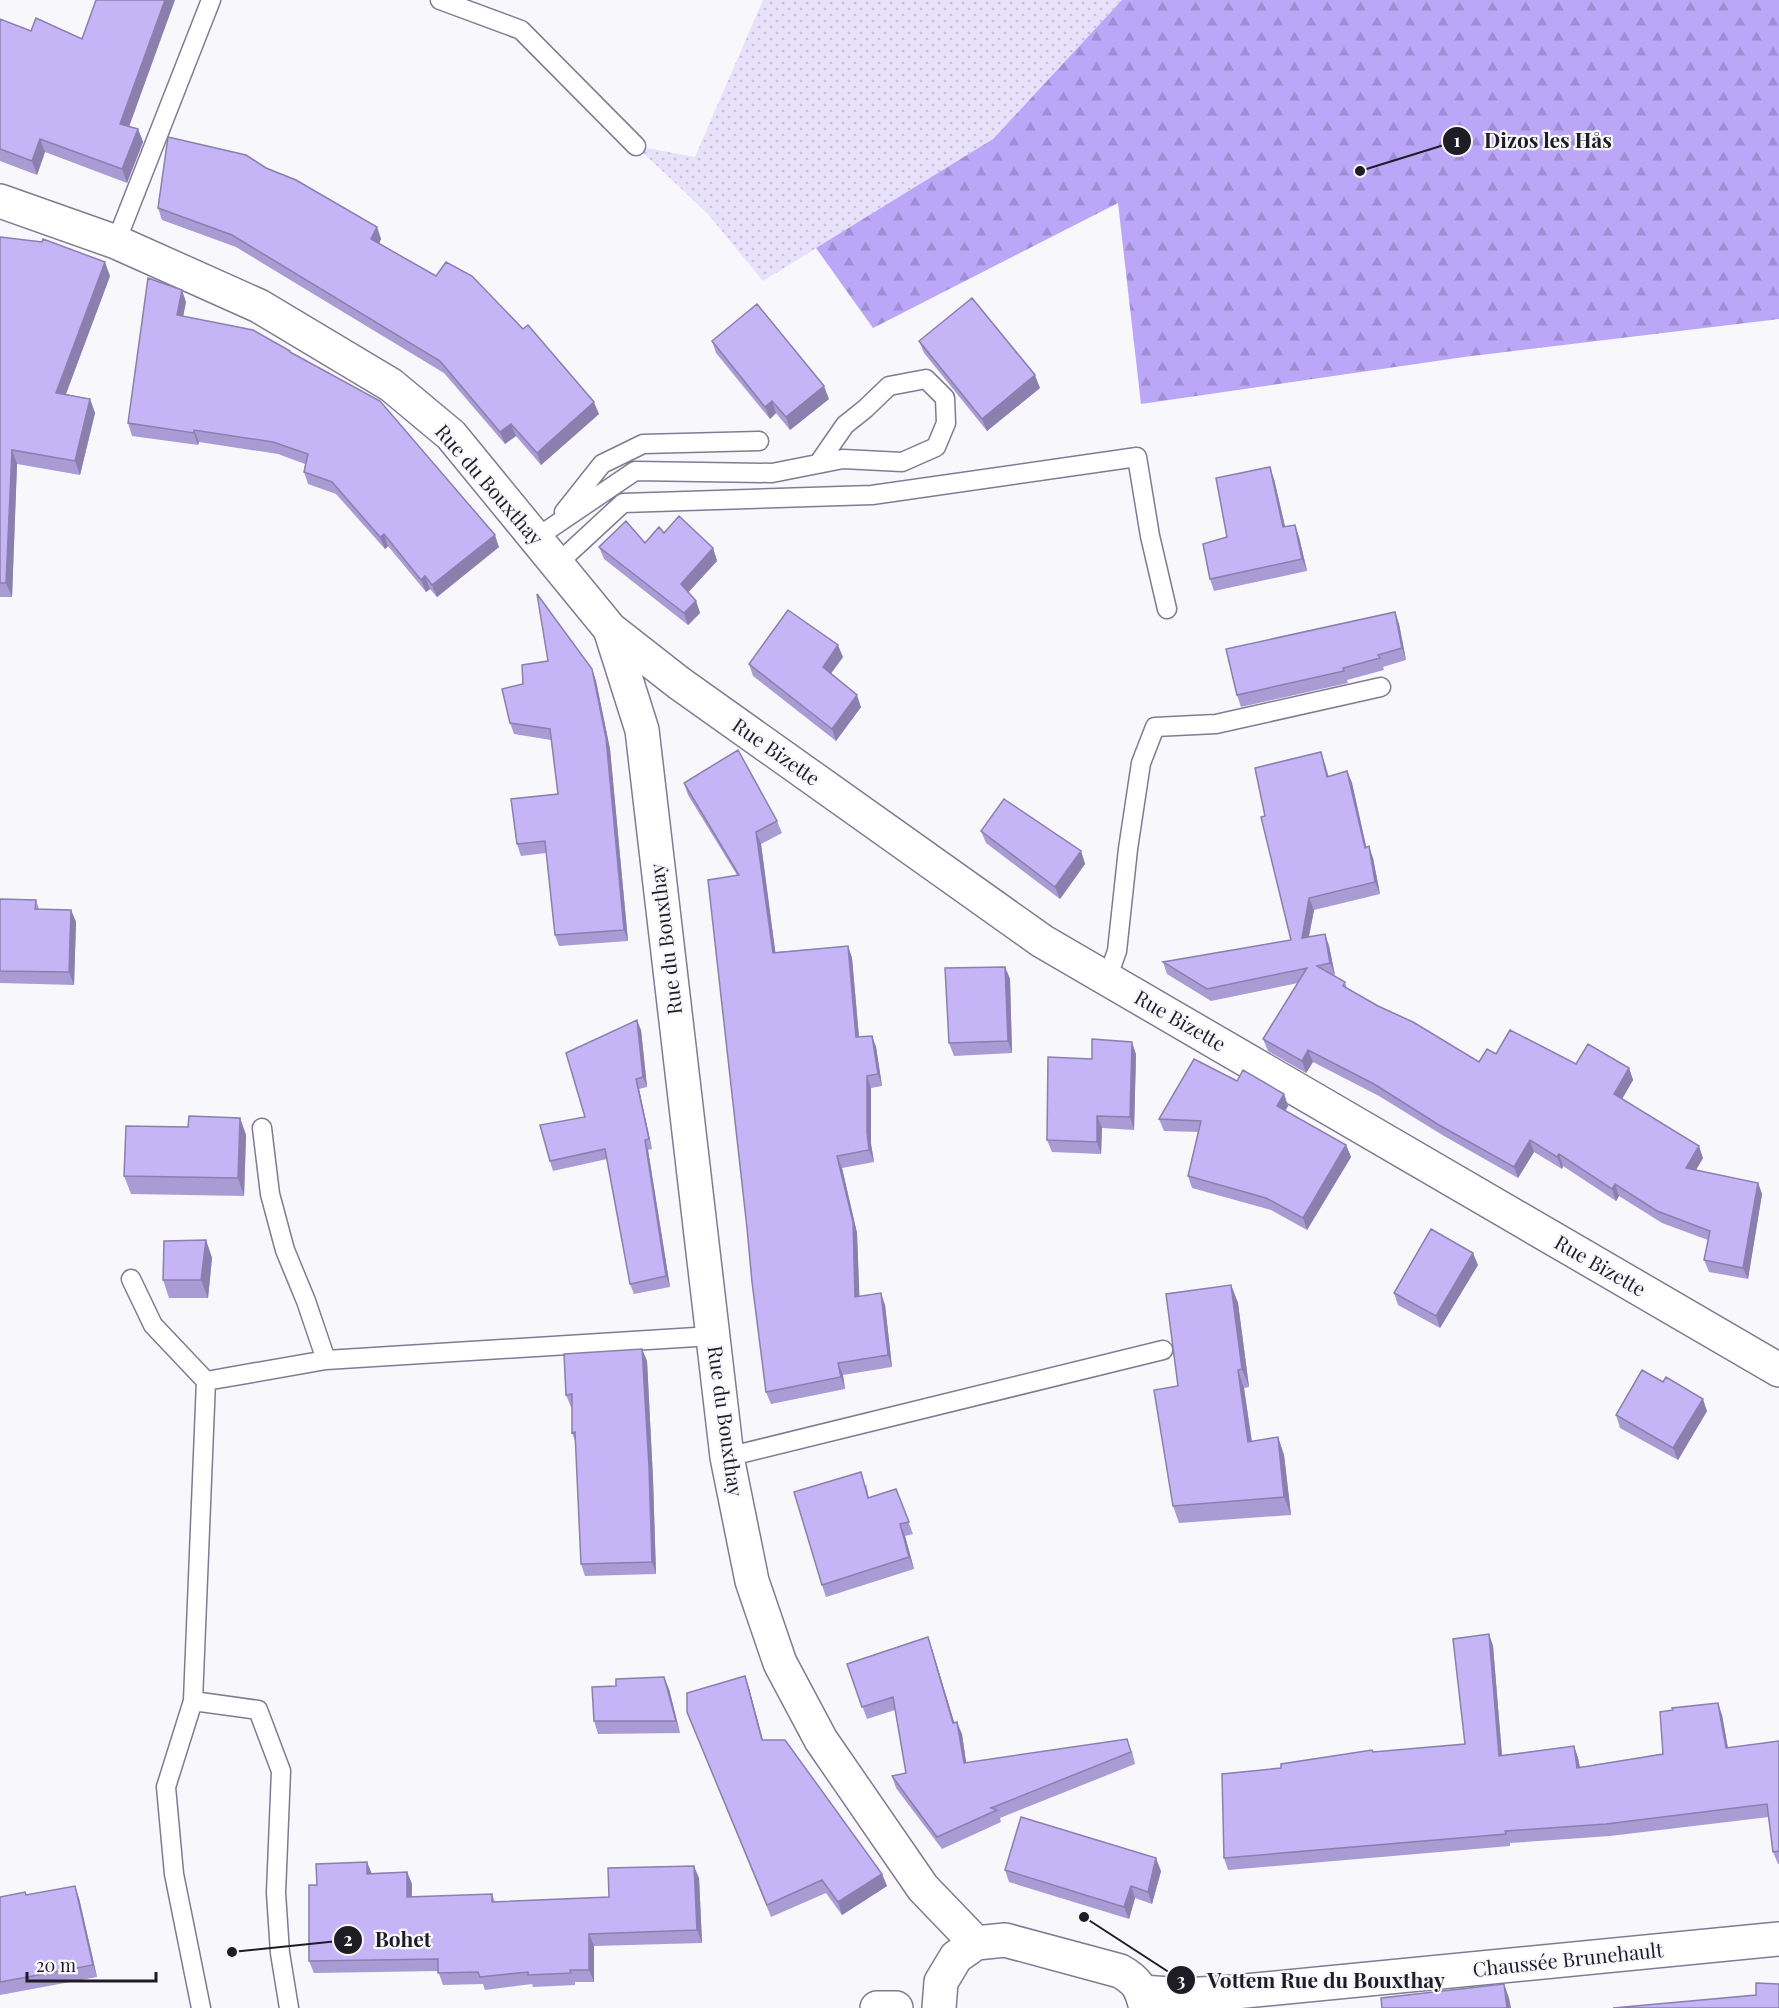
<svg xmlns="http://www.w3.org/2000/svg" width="1779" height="2008" viewBox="0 0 1779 2008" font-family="'Playfair Display',serif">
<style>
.grass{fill:url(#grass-dots)}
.forest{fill:url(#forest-firs)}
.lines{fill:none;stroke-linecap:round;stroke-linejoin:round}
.lane-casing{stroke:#807b92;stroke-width:21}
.street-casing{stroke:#807b92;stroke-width:36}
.lane{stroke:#fff;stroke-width:18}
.street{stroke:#fff;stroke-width:33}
.wall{fill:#a99cd4}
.shaded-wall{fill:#8a7fad}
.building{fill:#c5b5f7;stroke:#8a7fad;stroke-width:1.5}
.labels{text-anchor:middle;stroke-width:4.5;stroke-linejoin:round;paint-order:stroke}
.street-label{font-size:20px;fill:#1e1c25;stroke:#f8f7fc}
.leader{fill:none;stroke:#1e1c25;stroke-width:2}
.callout-dot{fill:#1e1c25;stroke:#f8f7fc;stroke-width:2}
.mark-label{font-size:18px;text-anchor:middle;font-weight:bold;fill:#fff}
.callout-label{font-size:21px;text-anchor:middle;font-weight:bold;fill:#1e1c25;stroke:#f8f7fc;stroke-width:4.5;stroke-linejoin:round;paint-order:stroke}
</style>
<defs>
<pattern id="grass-dots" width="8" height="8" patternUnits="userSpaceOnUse" patternTransform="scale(1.5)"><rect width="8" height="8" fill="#e7e1fb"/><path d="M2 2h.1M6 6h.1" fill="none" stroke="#c6c0d7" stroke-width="1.8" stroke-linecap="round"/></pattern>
<pattern id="forest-firs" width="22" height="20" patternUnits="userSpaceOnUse" patternTransform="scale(1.5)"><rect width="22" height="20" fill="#bba6f8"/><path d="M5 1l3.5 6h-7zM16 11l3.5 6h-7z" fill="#a08ed4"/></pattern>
</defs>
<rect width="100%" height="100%" fill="#f8f7fc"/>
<path class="grass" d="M763,0H1122L993,139L763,281L708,214L636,146L695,157Z"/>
<path class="forest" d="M1122,0H1779V319L1464,357L1141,404L1118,203L873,328L816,248L993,139Z"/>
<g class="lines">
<g class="lane-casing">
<path id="lane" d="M440,0L521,30L636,146
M116,242L211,0
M564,512L602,464L643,444L759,441
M536,538L635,471L772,473L843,459L902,462L936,447L946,423L945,398L926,379L889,386L865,409L845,425L818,464
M556,565L623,503L872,495L1137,457L1150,536L1167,609
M1107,979L1117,951L1128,849L1141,763L1155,727L1216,724L1381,687
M262,1128L270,1194L285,1250L306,1301L326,1360
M131,1279L153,1325L206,1381L326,1360L712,1336
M727,1457L1163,1350
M193,1701L258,1710L281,1771L276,1893L280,1953L289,2008
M201,2008L174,1874L166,1787L193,1701L206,1381"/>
</g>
<g class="street-casing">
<path id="street" d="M0,201L116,242L259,306L391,385L451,435L610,629L642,730L727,1457L752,1581L780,1663L821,1740L923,1888L976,1943
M610,629L679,683L1042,941L1779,1370
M1142,1992L1183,1995L1235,1992L1779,1939
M877,2008H896
M939,2008L941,1982L956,1957L976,1943L1005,1940L1120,1971C1138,1981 1141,1988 1146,2008"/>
</g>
<use href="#lane" class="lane"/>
<use href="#street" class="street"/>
</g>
<path class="wall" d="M0,19L129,126L138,129L143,142L127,183L45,152L37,175L0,161Z
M266,168L377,227L381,239L379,243L599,414L541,465L516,436L505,444L444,373L236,247L162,220L158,208Z
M0,237L110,276L66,394L90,399L95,413L80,475L17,464L12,597H0Z
M186,302L183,316L290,351L291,353L499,547L437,597L430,589L426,592L388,546L385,549L336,494L308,484L304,472L305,464L278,454L199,442L198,445L132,436L128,423Z
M712,341L829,399L790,430L776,413L770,419L716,353Z
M919,341L1040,388L987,431L924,353Z
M1274,479L1285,527L1295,525L1299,537L1307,571L1214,591L1210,579L1227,537Z
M664,533L713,548L717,561L688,592L696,601L700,613L688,625L604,559L599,547L645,543Z
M1395,612L1399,624L1406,660L1383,667L1384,670L1347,680L1348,683L1241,707L1237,695Z
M843,657L831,673L861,707L836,741L753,676L749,664Z
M592,669L596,681L610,749L628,941L559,946L555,935L546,853L521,856L517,844L558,794L551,740L514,734L510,723Z
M1325,764L1329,777L1347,771L1352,783L1366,847L1373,858L1380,894L1314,910L1309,937L1325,934L1329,946L1335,975H1333L1345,982L1347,989L1479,1062L1496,1054L1576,1064L1629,1068L1633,1080L1622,1099L1703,1158L1696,1170L1758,1183L1762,1194L1748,1279L1709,1272L1704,1260L1708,1240L1662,1223L1619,1196L1616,1201L1563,1166L1562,1169L1534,1152L1518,1178L1444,1136L1379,1096L1313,1062L1306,1073L1268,1051L1263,1039L1298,983L1211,1001L1167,974L1163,962L1291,940L1265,816Z
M684,783L777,821L782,833L761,844L775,952L848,946L852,958L859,1037L872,1036L876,1047L882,1086L871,1088V1144L874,1162L842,1168L857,1233L859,1296L885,1305L892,1367L843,1375L845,1389L771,1404L766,1392L747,1228L737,875L688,795Z
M981,831L1081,851L1085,864L1060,899L986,843Z
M0,899L36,900L39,909L71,910L76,922L74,985L0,983Z
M1005,967L1010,979L1012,1053L954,1056L949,1043Z
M641,1030L647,1087L639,1089L652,1149L648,1150L670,1287L634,1294L630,1284L607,1159L553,1171L550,1161L585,1117Z
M1136,1054L1134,1130L1102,1128L1101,1154L1052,1152L1047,1140L1092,1059Z
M1237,1081L1284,1094L1288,1106L1285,1111L1346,1145L1351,1157L1307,1230L1271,1210L1192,1188L1188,1176L1198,1132L1164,1131L1159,1119Z
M240,1118L246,1135L244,1196L131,1194L124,1176L188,1127Z
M206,1240L212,1258L208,1298H169L163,1280Z
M1478,1265L1440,1328L1398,1305L1394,1293Z
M1231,1285L1238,1303L1249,1387L1244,1388L1252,1441L1278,1437L1284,1455L1291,1515L1179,1523L1173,1506L1178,1386Z
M642,1349L647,1361L653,1479L656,1574L585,1576L581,1564L576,1443L572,1433V1407H571L566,1395Z
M1707,1411L1678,1460L1620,1428L1616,1415Z
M866,1484L869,1498L896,1489L913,1534L905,1536L914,1569L826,1597L822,1585Z
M1489,1634L1493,1646L1502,1755L1574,1746L1578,1758L1580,1767L1663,1754L1722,1715L1728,1748L1779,1741V1864H1778L1773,1852L1769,1817L1610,1836L1510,1843V1846L1228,1870L1224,1858L1281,1768L1372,1750L1373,1752L1465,1744Z
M932,1649L954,1722L962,1734L966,1763L1132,1751L1135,1764L1000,1818L1001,1822L942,1849L896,1788L892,1776L906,1773L895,1710L867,1719L847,1664Z
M745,1676L749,1688L763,1740L882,1874L887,1886L842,1915L826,1893L771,1917L692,1724L687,1712Z
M669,1689L680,1733L598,1734L594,1721Z
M1005,1870L1161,1871L1152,1904L1135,1898L1129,1919L1009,1882Z
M407,1872L412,1884V1897L492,1894L495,1902L609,1897L699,1878L702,1943L594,1946V1982H575V1985L533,1987L532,1984L485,1990L483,1984L443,1985L438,1971L314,1973L309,1961L317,1885L372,1873Z
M26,1895L79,1898L97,1977L0,1995V1897Z"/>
<path class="shaded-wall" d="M165,0H175L125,138L120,124Z
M138,129L143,142L127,183L122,169Z
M40,139L45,152L37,175L32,161Z
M377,227L381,239L376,251L371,239Z
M105,262L110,276L61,407L56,393Z
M182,290L186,302L181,327L177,315Z
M1035,375L1040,388L987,431L982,419Z
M824,386L829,399L790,430L786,417Z
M90,399L95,413L80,475L75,461Z
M772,401L776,413L770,419L765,407Z
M594,402L599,414L541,465L537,453Z
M511,424L516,436L505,444L500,432Z
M194,430L199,442L198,445L194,433Z
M12,450L17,464L12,597L6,583Z
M1270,467L1274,479L1288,539L1283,527Z
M1295,525L1299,537L1307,571L1302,559Z
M384,534L388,546L385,549L380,537Z
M495,535L499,547L437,597L432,585Z
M713,548L717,561L685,596L681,584Z
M425,576L430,589L426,592L421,580Z
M696,601L700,613L688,625L684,613Z
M1395,612L1399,624L1406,660L1402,648Z
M838,645L843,657L827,679L823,667Z
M592,669L596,681L610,749L628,941L624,930Z
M857,695L861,707L836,741L832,729Z
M1321,752L1325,764L1331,789L1327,777Z
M1347,771L1352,783L1369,859L1365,848Z
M756,832L761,844L777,964L773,953Z
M1369,846L1373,858L1380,894L1375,882Z
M1081,851L1085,864L1060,899L1055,887Z
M1309,898L1314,910L1306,950L1302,938Z
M71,910L76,922L74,985L69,972Z
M1325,934L1329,946L1335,975L1330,963Z
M848,946L852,958L860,1049L856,1037Z
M1005,967L1010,979L1012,1053L1008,1041Z
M637,1020L641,1030L647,1087L643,1077Z
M872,1036L876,1047L882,1086L878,1074Z
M1132,1042L1136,1054L1134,1130L1130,1117Z
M1308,1050L1313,1062L1306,1073L1302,1061Z
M1629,1068L1633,1080L1618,1106L1614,1094Z
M867,1076L871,1088V1144L874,1162L869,1150L867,1133Z
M636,1079L639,1089L652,1149L649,1139Z
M1284,1094L1288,1106L1281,1118L1277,1106Z
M1097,1116L1102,1128L1101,1154L1097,1142Z
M240,1118L246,1135L244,1196L238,1178Z
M645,1140L648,1150L670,1287L666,1276Z
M1530,1140L1534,1152L1518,1178L1514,1167Z
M1346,1145L1351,1157L1307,1230L1303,1218Z
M1699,1146L1703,1158L1690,1180L1686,1168Z
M1559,1154L1563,1166L1562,1169L1557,1157Z
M837,1156L842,1168L857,1233L860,1309L855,1297Z
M1758,1183L1762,1194L1748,1279L1743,1268Z
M1615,1184L1619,1196L1616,1201L1612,1189Z
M206,1240L212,1258L208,1298L201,1280Z
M1473,1253L1478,1265L1440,1328L1436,1316Z
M1231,1285L1238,1303L1249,1387L1242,1369Z
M881,1293L885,1305L892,1367L888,1355Z
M642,1349L647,1361L653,1479L656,1574L652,1562Z
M838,1363L843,1375L845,1389L841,1377Z
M1238,1370L1244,1388L1254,1459L1248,1442Z
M1703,1399L1707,1411L1678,1460L1673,1448Z
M1278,1437L1284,1455L1291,1515L1284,1497Z
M900,1524L905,1536L914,1569L909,1557Z
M1489,1634L1493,1646L1503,1768L1499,1756Z
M928,1637L932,1649L958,1735L953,1723Z
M745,1676L749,1688L766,1752L762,1740Z
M664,1677L669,1689L680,1733L676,1721Z
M1718,1703L1722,1715L1730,1760L1726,1748Z
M957,1722L962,1734L968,1775L964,1763Z
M1574,1746L1578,1758L1582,1780L1577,1768Z
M1156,1858L1161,1871L1152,1904L1148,1892Z
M367,1862L372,1874H367Z
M694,1866L699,1878L702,1943L697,1930Z
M407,1872L412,1884L411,1909L407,1897Z
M882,1874L887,1886L842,1915L838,1902Z
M75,1886L79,1898L97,1977L93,1965Z
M1131,1886L1135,1898L1129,1919L1124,1907Z
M589,1934L594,1946V1982L589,1970Z
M1504,1984L1509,1998L1511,2008H1507Z"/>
<path class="building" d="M96,0H165L120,124L138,129L122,169L40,139L32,161L0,149V19L31,31L36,18L82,39Z
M168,137L246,155L266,168L296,180L377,227L371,239L436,276L446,262L472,276L523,329L528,325L594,402L537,453L511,424L500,432L440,361L232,235L158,208Z
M0,237L42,242L43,239L105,262L56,393L90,399L75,461L12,450L6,583H0Z
M148,278L182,290L177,315L253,330L290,351V352L380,401L495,535L432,585L425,576L421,580L384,534L380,537L332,482L304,472L308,454L273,442L194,430V433L128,423Z
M972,298L1035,375L982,419L919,341Z
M757,304L824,386L786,417L772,401L765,407L712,341Z
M1270,467L1283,527L1295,525L1302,559L1210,579L1203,544L1227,537L1216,478Z
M679,516L713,548L681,584L696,601L684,613L599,547L626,521L645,543L659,527L664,533Z
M537,594L592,669L606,738L624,930L555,935L545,841L517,844L511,799L558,794L550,729L510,723L502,689L523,684L522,665L548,661Z
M788,610L838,645L823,667L857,695L832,729L749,664Z
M1395,612L1402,648L1378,655L1380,658L1343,668L1344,671L1237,695L1226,649Z
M738,750L777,821L756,832L773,953L848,946L856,1037L872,1036L878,1074L867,1076V1133L869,1150L837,1156L853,1222L855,1297L881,1293L888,1355L838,1363L841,1377L766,1392L752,1282L747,1228L708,880L739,875L684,783Z
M1321,752L1327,777L1347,771L1365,848L1369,846L1375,882L1309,898L1302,938L1325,934L1330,963L1317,966L1345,982L1343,986L1378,1006L1413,1022L1479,1062L1487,1049L1496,1054L1510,1030L1576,1064L1588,1044L1629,1068L1614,1094L1699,1146L1686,1168L1758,1183L1743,1268L1704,1260L1710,1231L1657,1211L1615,1184L1612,1189L1559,1154L1557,1157L1530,1140L1514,1167L1439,1125L1374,1084L1308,1050L1302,1061L1263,1039L1307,968L1207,989L1163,962L1291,940L1261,817L1265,816L1255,768Z
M1004,799L1081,851L1055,887L981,831Z
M0,899L36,900L35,909L71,910L69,972L0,971Z
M1005,967L1008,1041L949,1043L945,968Z
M637,1020L643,1077L636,1079L649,1139L645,1140L666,1276L630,1284L605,1149L550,1161L540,1125L585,1117L566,1053Z
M1092,1039L1132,1042L1130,1117L1097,1116V1142L1047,1140L1048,1057L1092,1059Z
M1194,1059L1237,1081L1243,1070L1284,1094L1277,1106L1346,1145L1303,1218L1266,1198L1188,1176L1201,1121L1159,1119Z
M189,1116L240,1118L238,1178L124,1176L126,1126L188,1127Z
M1431,1229L1473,1253L1436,1316L1394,1293Z
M206,1240L201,1280H163L164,1241Z
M1231,1285L1242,1369L1238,1370L1248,1442L1278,1437L1284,1497L1173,1506L1154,1390L1178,1386L1166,1294Z
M642,1349L649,1467L652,1562L581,1564L575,1432L572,1433V1394L566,1395L564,1354Z
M1642,1370L1663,1382L1666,1377L1703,1399L1673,1448L1616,1415Z
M861,1472L868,1498L896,1489L909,1522L900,1524L909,1557L822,1585L794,1492Z
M1489,1634L1499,1756L1574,1746L1577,1768L1663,1754L1660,1712L1673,1710L1672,1708L1718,1703L1726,1748L1779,1741V1851L1773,1852L1767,1804L1606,1824L1505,1831L1506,1834L1224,1858L1222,1774L1281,1768V1764L1372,1750L1373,1752L1465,1744L1453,1639Z
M928,1637L953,1723L957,1722L964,1763L1127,1739L1131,1752L991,1808L997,1810L937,1837L892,1776L906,1773L893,1697L862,1707L847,1664Z
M745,1676L762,1740H785L882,1874L838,1902L822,1880L767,1905L687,1712V1693Z
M664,1677L676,1721H594L592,1687L616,1686V1679Z
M1021,1817L1156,1858L1148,1892L1131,1886L1124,1907L1005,1870Z
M367,1862V1874L407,1872V1897L492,1894V1902L609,1897L608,1868L694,1866L697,1930L589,1934V1970H570L571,1973L528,1975V1972L480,1977L478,1972L438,1973V1959L309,1961V1885H317L316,1864Z
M75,1886L93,1965L0,1982V1897L25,1892L26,1895Z
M1756,1983L1779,1984V2008H1613L1756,1995Z
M1504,1984L1507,2008H1382L1381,1998Z"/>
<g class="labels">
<g class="street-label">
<text transform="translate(489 485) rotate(49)" y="7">Rue du Bouxthay</text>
<text transform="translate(776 752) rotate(35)" y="7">Rue Bizette</text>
<text transform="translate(666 939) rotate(-97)" y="7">Rue du Bouxthay</text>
<text transform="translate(1180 1021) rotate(30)" y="7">Rue Bizette</text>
<text transform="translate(1600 1266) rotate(30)" y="7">Rue Bizette</text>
<text transform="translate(725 1421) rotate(82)" y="7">Rue du Bouxthay</text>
<text transform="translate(1568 1960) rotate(-6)" y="7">Chaussée Brunehault</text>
</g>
</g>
<path class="leader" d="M1360 171L1457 141M232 1952L348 1940M1084 1917L1181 1980"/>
<g class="callout-dot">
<circle cx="1360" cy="171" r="6"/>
<circle cx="232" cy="1952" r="6"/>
<circle cx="1084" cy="1917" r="6"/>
<circle cx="1457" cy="141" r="15"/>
<circle cx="348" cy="1940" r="15"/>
<circle cx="1181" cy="1980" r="15"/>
</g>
<g class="mark-label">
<text x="1457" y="147">1</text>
<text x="348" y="1946">2</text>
<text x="1181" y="1987">3</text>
</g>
<g class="callout-label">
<text x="1548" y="148">Dizos les Hås</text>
<text x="403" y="1947">Bohet</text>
<text x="1326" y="1988">Vottem Rue du Bouxthay</text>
</g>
<path d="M27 1972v9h129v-9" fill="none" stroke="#1e1c25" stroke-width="3"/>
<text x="36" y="1972" font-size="18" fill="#1e1c25" stroke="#f8f7fc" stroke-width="4.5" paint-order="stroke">20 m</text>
</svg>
